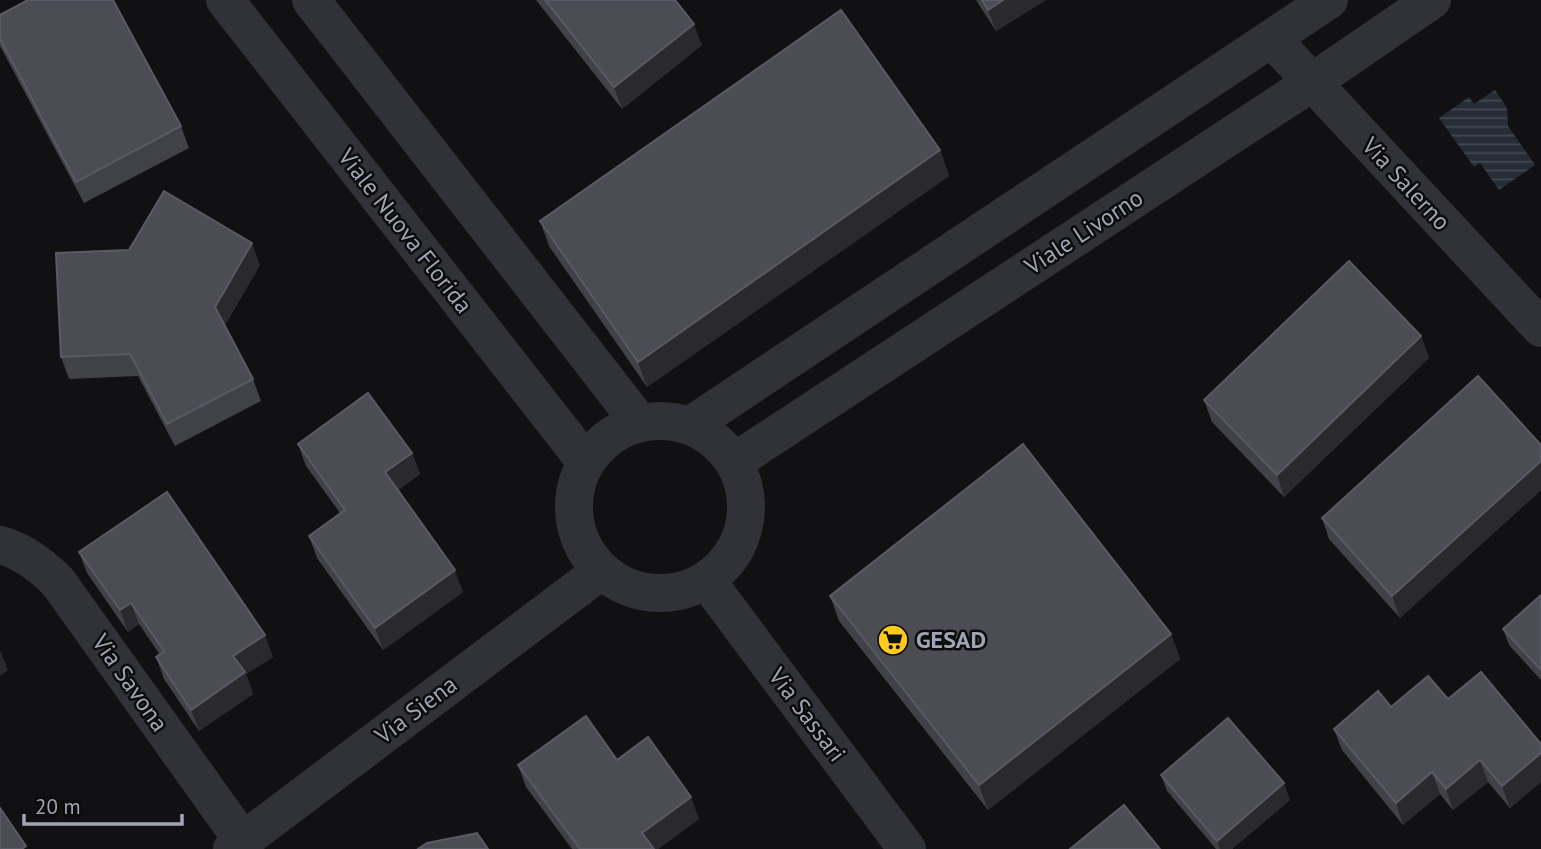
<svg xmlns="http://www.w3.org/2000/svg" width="1541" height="849" viewBox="0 0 1541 849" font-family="'PT Sans',sans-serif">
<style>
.water{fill:url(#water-rules)}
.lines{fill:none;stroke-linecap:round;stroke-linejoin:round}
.minor{stroke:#313237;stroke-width:38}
.tertiary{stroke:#313237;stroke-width:38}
.wall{fill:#414148}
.shaded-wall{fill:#2a292e}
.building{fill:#4c4c54;stroke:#595a63;stroke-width:2}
.labels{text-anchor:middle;stroke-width:5;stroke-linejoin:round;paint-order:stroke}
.street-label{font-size:24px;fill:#a1a4b4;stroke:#0c0c0d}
.poi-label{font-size:24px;font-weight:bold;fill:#a1a4b4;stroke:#0c0c0d;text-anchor:start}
</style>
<defs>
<pattern id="water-rules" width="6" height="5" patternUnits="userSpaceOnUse" patternTransform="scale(1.75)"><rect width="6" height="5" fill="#262d36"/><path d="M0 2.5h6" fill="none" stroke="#424851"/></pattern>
</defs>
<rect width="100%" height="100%" fill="#111012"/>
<path class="water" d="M1495,90L1507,108L1508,126L1535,165L1499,190L1480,163L1474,167L1439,118L1469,97L1474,104Z"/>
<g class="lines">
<path class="minor" d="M1272,39L1541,328
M0,545C23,551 41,565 58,582L243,841
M707,581L907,849
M232,849L601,571"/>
<path class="tertiary" d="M225,0L585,461
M311,0L639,422
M574 507a86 86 0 1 1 172 0a86 86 0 1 1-172 0Z
M691,425L1329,0
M734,462L1311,83L1432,0"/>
</g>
<path class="wall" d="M536,0H675L702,45L622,109Z
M976,0H1046L996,31Z
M0,15L181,126L189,148L84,203L0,46Z
M940,150L949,176L647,387L549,246L540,221Z
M260,265L225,325L253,379L261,401L175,446L138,376L69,379L61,357Z
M1421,336L1429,358L1284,497L1212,422L1204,400Z
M298,444L412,453L420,474L398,490L463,592L383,650L317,558L309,536L340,513L306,466Z
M1541,445V490L1400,618L1329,539L1322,518Z
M79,552L273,657L246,674L253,694L199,731L164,679L156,657L160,655L139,624L128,632L87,573Z
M1541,595V680L1509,645L1503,629Z
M830,596L1171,634L1180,659L988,810L839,621Z
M1448,699L1541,744V782L1510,808L1488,782L1453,810L1440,794L1403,825L1342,750L1334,729L1391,707Z
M617,760L699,819L658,849H572L526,787L518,765Z
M1161,775L1290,800L1232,849H1216L1167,791Z"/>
<path class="shaded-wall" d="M1003,0H1046L996,31L988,10Z
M694,24L702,45L622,109L614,87Z
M940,150L949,176L647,387L638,362Z
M252,243L260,265L223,328L215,307Z
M1421,336L1429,358L1284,497L1277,475Z
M412,453L420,474L392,494L385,472Z
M1541,461V490L1400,618L1392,596Z
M455,570L463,592L383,650L375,628Z
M131,603L139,624L128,632L120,610Z
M1171,634L1180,659L988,810L979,785Z
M265,635L273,657L246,674L253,694L199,731L191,710L233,656Z
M0,650L8,670L0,676Z
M1541,753V782L1510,808L1502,786Z
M1480,760L1488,782L1453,810L1446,789Z
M1432,772L1440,794L1403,825L1396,803Z
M1284,783L1290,800L1232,849H1220L1217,841Z
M691,797L699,819L658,849H648L642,833Z"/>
<path class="building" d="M28,0H113L181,126L76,182L0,39V15Z
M545,0H675L694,24L614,87Z
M982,0H1003L988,10Z
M841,10L940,150L638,362L540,221Z
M164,191L252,243L215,307L253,379L167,424L130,354L61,357L56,253L129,250Z
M1349,261L1421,336L1277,475L1204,400Z
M1478,376L1541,445V461L1392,596L1322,518Z
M368,393L412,453L385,472L455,570L375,628L309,536L345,510L298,444Z
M1023,444L1171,634L979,785L830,596Z
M167,492L265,635L233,656L245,672L191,710L156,657L164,651L131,603L120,610L79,552Z
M1541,595V670L1503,629Z
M1481,672L1541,744V753L1502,786L1480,760L1446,789L1432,772L1396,803L1334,729L1378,691L1391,707L1428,676L1448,699Z
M586,716L617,760L648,737L691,797L642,833L654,849H580L518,765Z
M1228,718L1284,783L1217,841L1161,775Z
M1124,805L1160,849H1070Z
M0,808L26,846L22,849H0Z
M477,833L488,849H418L427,843Z"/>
<defs>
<g id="supermarket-disc" transform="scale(1.575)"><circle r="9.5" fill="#fdcb1e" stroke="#0c0c0d"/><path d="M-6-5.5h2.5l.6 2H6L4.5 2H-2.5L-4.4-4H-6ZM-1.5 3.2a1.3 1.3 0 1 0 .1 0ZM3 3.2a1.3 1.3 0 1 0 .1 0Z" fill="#111"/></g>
</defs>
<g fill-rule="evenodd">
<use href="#supermarket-disc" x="893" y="640"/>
</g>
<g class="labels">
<g class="street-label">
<text transform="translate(1406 184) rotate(47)" y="8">Via Salerno</text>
<text transform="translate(405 231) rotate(52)" y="8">Viale Nuova Florida</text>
<text transform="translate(1084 232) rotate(-33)" y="8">Viale Livorno</text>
<text transform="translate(130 683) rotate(55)" y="8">Via Savona</text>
<text transform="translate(416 710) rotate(-37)" y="8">Via Siena</text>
<text transform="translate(807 715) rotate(53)" y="8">Via Sassari</text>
</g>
<g class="poi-label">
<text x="916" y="648">GESAD</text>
</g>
</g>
<path d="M24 814v10h158v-10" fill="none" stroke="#a1a4b4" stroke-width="3.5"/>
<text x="35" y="814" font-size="21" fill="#a1a4b4" stroke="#0c0c0d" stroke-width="5" paint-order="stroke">20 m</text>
</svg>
